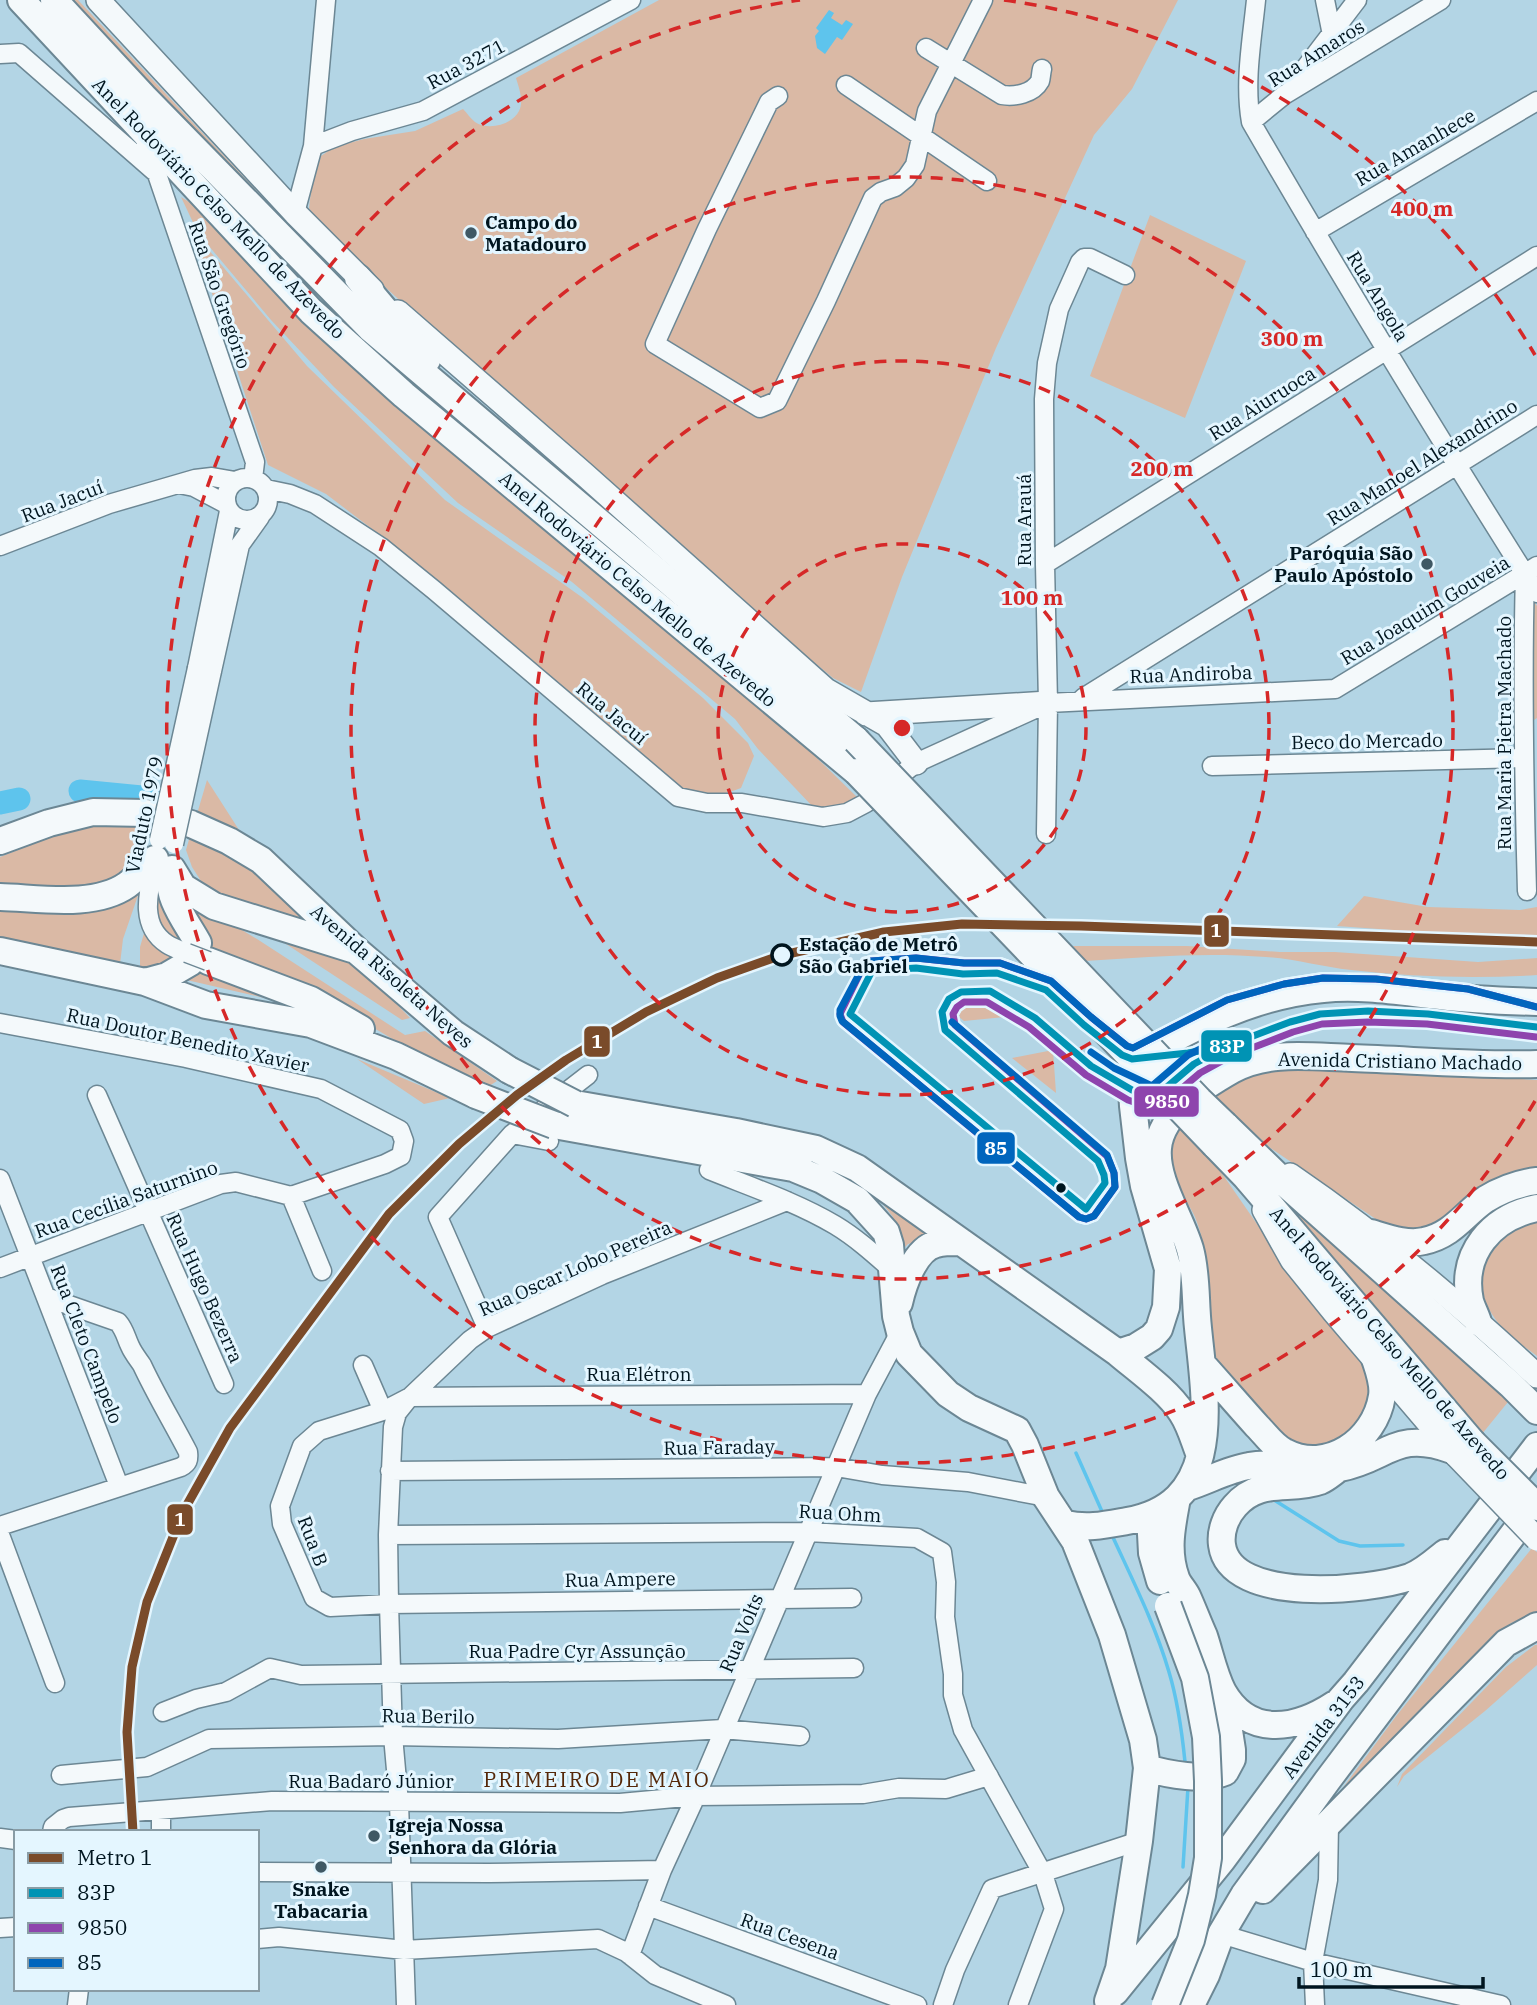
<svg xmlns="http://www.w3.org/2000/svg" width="1537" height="2005" viewBox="0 0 1537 2005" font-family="'IBM Plex Serif',serif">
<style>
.green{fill:#dab9a5}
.water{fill:#5ec4ed}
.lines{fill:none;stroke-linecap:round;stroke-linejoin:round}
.stream{stroke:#5ec4ed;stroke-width:3.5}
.river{stroke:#5ec4ed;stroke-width:23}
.minor-casing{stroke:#6c8794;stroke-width:21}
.major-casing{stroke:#6c8794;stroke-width:26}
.highway-casing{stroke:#6c8794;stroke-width:30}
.minor{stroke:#f4f9fb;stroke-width:18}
.major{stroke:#f4f9fb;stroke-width:23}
.highway{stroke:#f4f9fb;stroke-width:26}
.minor-bridge-casing{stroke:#6c8794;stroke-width:21;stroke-linecap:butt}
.major-bridge-casing{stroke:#6c8794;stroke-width:26;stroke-linecap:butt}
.highway-bridge-casing{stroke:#6c8794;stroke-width:30;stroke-linecap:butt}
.minor-bridge{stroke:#f4f9fb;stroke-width:18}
.major-bridge{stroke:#f4f9fb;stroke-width:23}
.highway-bridge{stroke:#f4f9fb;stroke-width:26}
.bus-1-casing{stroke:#e4f6ff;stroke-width:12}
.bus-2-casing{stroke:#e4f6ff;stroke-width:12}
.bus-3-casing{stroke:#e4f6ff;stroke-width:12}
.bus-1{stroke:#0093b4;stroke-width:7}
.bus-2{stroke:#8e44ad;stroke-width:7}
.bus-3{stroke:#0065bd;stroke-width:7}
.metro-1-casing{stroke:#e4f6ff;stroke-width:14}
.metro-1{stroke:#7a4b2a;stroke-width:9}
.ring{fill:none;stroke:#d62828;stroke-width:3.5;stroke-dasharray:12 9}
.poi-dot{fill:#3f5864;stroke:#e4f6ff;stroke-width:2.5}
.stop-dot{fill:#e4f6ff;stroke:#00151f;stroke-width:3.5}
.bus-dot{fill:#00151f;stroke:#e4f6ff;stroke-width:2.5}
.labels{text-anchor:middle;stroke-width:6;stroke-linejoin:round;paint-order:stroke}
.street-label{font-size:19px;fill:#00151f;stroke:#e4f6ff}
.poi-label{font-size:19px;font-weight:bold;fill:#00151f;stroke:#e4f6ff;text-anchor:start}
.stop-label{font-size:19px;font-weight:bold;fill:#00151f;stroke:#e4f6ff;text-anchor:start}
.neighbourhood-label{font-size:21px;letter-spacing:2px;fill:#552708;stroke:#e4f6ff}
.centre{fill:#d62828;stroke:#e4f6ff;stroke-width:3.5}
.ring-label{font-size:21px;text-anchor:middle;font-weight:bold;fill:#d62828;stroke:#e4f6ff;stroke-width:6;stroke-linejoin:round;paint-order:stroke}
.line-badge{stroke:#e4f6ff;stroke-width:2.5}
.badge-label{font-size:19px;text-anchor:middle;font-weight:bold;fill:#fff}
</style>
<rect width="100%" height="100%" fill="#b3d5e5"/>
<path class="green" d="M60,0H78L362,303Z
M659,0H1178L1132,89L1094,135L996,348L902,577L861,692L833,678L728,591L481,375L323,230L309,208L312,183L321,156L334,147L364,139L415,131L463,109C467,113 471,119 475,122C488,131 512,125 519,111C524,101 519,88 516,78Z
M181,197L207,213L735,678L859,799L848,807L814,808L758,749L735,719L572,582L458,503L334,387L271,320L198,233Z
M1150,215L1246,261L1185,418L1090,376Z
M191,229L307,366L445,500L583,598L703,698L748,743L754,756L741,788C709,800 700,796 670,782L401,551L326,494L268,465Z
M1531,603H1535L1537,606V718L1531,722Z
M207,780L241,833L197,814Z
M133,822L150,828C131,900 59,891 0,890V857L56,835L95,824Z
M190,836L237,858L329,938L225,901L201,881L192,867L186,850Z
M160,872L189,949L158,928L154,908Z
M143,881L123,939L120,964L0,939V903Z
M176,890L257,939L405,1035L425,1031L497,1081L486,1088L396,1041L321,997L203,954Z
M1364,896L1428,907L1520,910L1537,907V935L1448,934L1337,926Z
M254,923L349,955L410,1018L402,1020Z
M145,930C156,948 165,954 185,962L160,969L140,968V947Z
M1073,946H1187L1280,952H1335L1478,962L1537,958V975C1475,979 1412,977 1351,970C1322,967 1296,959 1266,957C1206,952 1145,957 1085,961Z
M194,967L304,1007L178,978Z
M969,1002C989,1002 1001,1003 1015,1016L964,1021L959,1017L962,1007Z
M1053,1050L1056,1093L1012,1058Z
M357,1059L450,1098L424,1104Z
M1294,1066L1537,1080V1171L1436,1226L1415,1232H1395L1269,1147L1213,1094L1258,1070Z
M1183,1125L1203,1146L1315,1308L1359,1357L1371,1383L1369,1409L1352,1432L1331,1445L1308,1446L1280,1439L1208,1360C1208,1313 1213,1262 1195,1217C1187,1198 1168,1181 1168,1159C1167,1146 1176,1136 1183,1125Z
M702,1135L851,1171L932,1237L908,1244L897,1255L893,1217L874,1193L824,1168Z
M1251,1162L1512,1397L1482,1434L1282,1201Z
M1537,1222V1356C1527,1348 1515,1342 1507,1333C1484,1309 1471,1280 1493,1251C1506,1234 1517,1228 1537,1222Z
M1532,1548L1537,1552V1613L1511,1623L1481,1652L1330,1805L1397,1715Z
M1535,1645H1537V1665L1485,1711L1404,1776L1397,1787L1402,1774L1506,1667Z"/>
<path class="water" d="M829,10L834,13L831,18L842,25L846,20L853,24L842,40L837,37L825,54L817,48L815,36L819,31L816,28Z"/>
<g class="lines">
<path class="stream" d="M1076,1453L1104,1516
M1271,1498L1339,1541L1360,1546L1403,1545
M1111,1533C1132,1579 1155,1624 1169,1672C1178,1702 1182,1732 1185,1762
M1183,1867L1188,1787"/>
<path class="river" d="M80,791L152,798
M0,803L19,799"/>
<g class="minor-casing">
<path id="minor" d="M1256,0C1252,40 1244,82 1251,122C1343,281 1439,438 1537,593
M1325,0L1332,35
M926,48L1002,95C1014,97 1033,94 1040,81C1041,78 1041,73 1042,69
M0,54L19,53L154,171
M1293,84L1357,0
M846,85L987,181
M778,96L769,102L707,229L655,344L760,408L777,401L826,301L873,198L881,192L895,187L906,178L915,165L927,111L983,0
M1251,122L1284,95L1441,0
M145,139L255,462L253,479
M313,146L352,131L423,111L631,0
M295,213L313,146L326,0
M1315,232L1537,101
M226 499a21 21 0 1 1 42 0a21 21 0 1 1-42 0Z
M179,484L194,487L226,504
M266,489L290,494L315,504L381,547L434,590L678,797L707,803H742L823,817L847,813L866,803L916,763L1048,703L1335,689L1537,566
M0,546L109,504L195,479L212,477L235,481
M1045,564L1537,256
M1525,574C1522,680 1524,785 1527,891
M197,668L229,511
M212,671L240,545L260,517
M1083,698L1537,415
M1212,766L1523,758
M1046,834L1048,703L1045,564L1044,399L1047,363L1059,309L1080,262L1084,258H1090L1125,275
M155,861C149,889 138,925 167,944C173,948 180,950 187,953
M0,1023L186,1058L321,1089L400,1130L404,1141L401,1156L385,1164L291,1196L236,1182L221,1184L0,1268
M97,1095L224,1384
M512,1134L549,1141
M709,1170C751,1187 796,1202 835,1225C855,1237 873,1253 891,1269
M0,1179L119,1486
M291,1196L322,1271
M787,1201L602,1275L487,1328L470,1340L410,1397L383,1411L319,1431L302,1446L280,1506L282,1524L314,1598L330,1607L389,1604L852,1598
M487,1328L438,1217L512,1134L588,1075
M363,1365L383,1411
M410,1397L867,1394
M390,1471L836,1467L882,1475L968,1482L1046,1497
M0,1526L181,1467C188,1463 189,1460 188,1452C173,1423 156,1395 142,1365C138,1359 133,1353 130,1346C126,1338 125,1330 118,1322L46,1297
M0,1535L55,1683
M388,1535L808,1532L917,1538L942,1552L946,1582L945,1617L953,1674V1695L963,1730L1043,1874L1054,1909L1018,2005
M163,1712L196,1699L226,1692L270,1668L301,1675L854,1668
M61,1775L147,1767L209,1739L393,1736L558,1739L723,1729L800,1736
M161,1811V1832
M52,1832L53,1827L63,1819L69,1817L272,1801L620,1803L696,1796L863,1794L899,1788L946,1789L989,1776
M0,1838L16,1840
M257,1872L489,1873L662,1870
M648,1906L917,2005
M0,1928L16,1927
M1221,1934L1313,1962L1501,2005
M257,1939L279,1937L404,1950L598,1939L626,1952L655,1975L726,2005
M630,1955L662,1870L696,1796L867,1394L900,1332
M77,2005L79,1989
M406,2005L399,1803L393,1736L389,1604L388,1535L393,1427L397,1413L409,1398
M943,2005L955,1970L992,1889L1139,1841
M1315,2005L1313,1962L1328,1880L1329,1824"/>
</g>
<g class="major-casing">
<path id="major" d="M98,0L295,213L372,290
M398,312L584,474L826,690L887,725L916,763
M866,714L1048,703
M1290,1175C1378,1235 1459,1303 1537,1376
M1264,1210L1292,1260L1334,1312L1456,1455"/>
</g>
<g class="highway-casing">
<path id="highway" d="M21,0L311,311L404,395L857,772
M54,0L144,97L370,328L856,740
M358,278L427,360
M0,841L49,823L93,812L146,813L191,824L229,841L261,860L357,951L453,1033L509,1070
M172,869L183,887L214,906L352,949
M0,897C39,898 94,908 127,885C137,878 146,867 155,859
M0,951L145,982L206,1005L311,1024L396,1056L476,1095
M208,961L311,1000L361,1029
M145,982L167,976L191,962L198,943C186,921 165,896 171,871
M575,1104L736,1132L816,1149L857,1168L1118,1353L1136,1347L1152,1337L1159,1329L1166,1307L1168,1269L1144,1186L1139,1158L1133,1106L1132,1090L1139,1058C1196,1025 1256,995 1323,989C1362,985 1402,992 1441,996C1473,1000 1505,1001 1537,1002
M554,1125L793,1168L822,1180L857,1200L886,1232L890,1245L896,1316L900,1332L909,1354L948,1394L969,1408L1017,1430L1025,1445L1046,1497L1075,1541L1112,1635L1143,1740L1147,1768L1139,1841L1119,1969L1108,2001
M1225,1125L1288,1186L1511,1385L1537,1411
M1215,1145L1246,1177L1472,1442
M1371,1233C1388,1238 1407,1245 1424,1241C1453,1235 1465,1213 1486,1199C1501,1190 1520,1183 1537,1181
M899,1303C903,1285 915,1249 936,1244C943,1242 952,1242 959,1242
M1478,1322C1476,1315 1472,1308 1470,1301C1460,1253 1492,1217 1537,1208
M1118,1353C1138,1370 1168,1391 1182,1413C1190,1425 1194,1440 1199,1453
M1203,1365C1221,1385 1239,1406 1257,1426C1266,1435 1274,1447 1285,1452C1327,1474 1375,1441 1382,1396C1384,1384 1379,1371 1375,1359
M1338,1469C1332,1473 1327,1478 1320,1481C1290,1492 1260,1477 1235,1506C1226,1516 1220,1531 1222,1545C1230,1605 1369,1591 1410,1577C1423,1572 1434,1562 1445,1553
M1188,1487C1207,1481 1229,1469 1249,1466C1279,1460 1309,1474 1340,1468C1388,1459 1395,1429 1452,1450
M1177,1498C1172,1525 1166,1551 1176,1578C1178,1584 1184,1590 1187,1596C1193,1609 1198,1623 1204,1636C1210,1654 1214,1675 1223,1692C1250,1739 1297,1729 1335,1704
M1150,1515L1152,1553L1160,1581
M1065,1524C1088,1529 1105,1525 1127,1521C1226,1504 1205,1400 1198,1328C1195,1301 1197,1274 1190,1249C1181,1218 1155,1180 1158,1148C1161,1112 1204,1086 1232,1070C1268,1050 1312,1057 1352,1058C1413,1060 1475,1066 1537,1064
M1147,1768C1169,1775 1204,1781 1225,1772L1232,1759V1750L1223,1692
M1263,1890L1506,1643L1537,1626
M1115,1992L1222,1860L1341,1699L1356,1682L1537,1446
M1191,2005L1206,1975L1221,1934L1244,1895L1327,1781L1536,1504"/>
</g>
<use href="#minor" class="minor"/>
<use href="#major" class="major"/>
<use href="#highway" class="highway"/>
<g class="minor-bridge-casing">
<path id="minor-bridge" d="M159,840L197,668
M174,844L212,671
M187,953L208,961"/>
</g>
<g class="major-bridge-casing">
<path id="major-bridge" d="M1457,1456L1537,1539"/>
</g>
<g class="highway-bridge-casing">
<path id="highway-bridge" d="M856,740L1199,1100L1225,1125
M857,772L1215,1145
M509,1070L575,1104
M476,1095L554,1125
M1472,1442L1537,1507
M1165,2005L1191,1940L1202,1895L1208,1858V1781L1206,1737L1195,1678L1168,1606"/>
</g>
<use href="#minor-bridge" class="minor-bridge"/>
<use href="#major-bridge" class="major-bridge"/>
<use href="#highway-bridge" class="highway-bridge"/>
<g class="bus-1-casing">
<path id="bus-1" d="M916,968L963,974L997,973L1046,990L1084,1025L1122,1055L1132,1059L1188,1053L1227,1046L1194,1064L1154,1098L1132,1090L1091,1066L1035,1018L990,991L961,992L949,999L942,1012L945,1030L1098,1161L1104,1175L1105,1183L1086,1209L850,1014L872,971Z
M1227,1046L1290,1022L1320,1014L1368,1011L1428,1014L1537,1027"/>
</g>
<g class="bus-2-casing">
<path id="bus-2" d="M1536,1037L1427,1024L1368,1022L1322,1024L1293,1032L1231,1056L1200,1073L1160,1107L1151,1108L1128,1100L1086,1075L1029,1027L987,1002H964L957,1007L953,1014L955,1025L1107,1156L1114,1173L1115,1187L1094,1216L1086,1219L1079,1217L843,1022L840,1014L865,963L871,961L916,958L964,963H1000L1051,981L1091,1017L1127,1046L1133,1048L1227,1000L1284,984L1323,978L1376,979L1468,989L1537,1007"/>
</g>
<g class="bus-3-casing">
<path id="bus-3" d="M952,1022L1107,1155L1114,1173L1115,1187L1094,1216L1086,1219L1079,1217L842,1021L840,1016V1010L865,963L871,961L916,958L964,963H1000L1051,981L1091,1017L1127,1046L1133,1048L1227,1000L1284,984L1323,978L1376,979L1468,989L1537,1007
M1091,1052L1114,1068L1152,1086L1188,1055L1233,1033"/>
</g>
<use href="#bus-1" class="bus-1"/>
<use href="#bus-2" class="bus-2"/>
<use href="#bus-3" class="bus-3"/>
<g class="metro-1-casing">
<path id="metro-1" d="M133,1832L127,1732L132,1667L147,1602L183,1512L230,1428L389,1214L459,1144L517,1095L566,1060L646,1012L717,978L779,956L884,932L962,924L1081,926L1537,942"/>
</g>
<use href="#metro-1" class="metro-1"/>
</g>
<g class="ring">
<circle cx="902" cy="728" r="184"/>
<circle cx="902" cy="728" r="367"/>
<circle cx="902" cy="728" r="551"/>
<path d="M1535 1101A735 735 0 1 1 800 0M1004 0A735 735 0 0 1 1535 355"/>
</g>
<g class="poi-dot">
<circle cx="471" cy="233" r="7"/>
<circle cx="1427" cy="564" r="7"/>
<circle cx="374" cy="1836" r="7"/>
<circle cx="321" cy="1867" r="7"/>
</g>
<circle class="stop-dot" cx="782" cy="955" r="10"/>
<circle class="bus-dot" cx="1061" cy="1188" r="6"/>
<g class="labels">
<g class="street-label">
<text transform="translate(1316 53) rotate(-32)" y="7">Rua Amaros</text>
<text transform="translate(466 64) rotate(-28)" y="7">Rua 3271</text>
<text transform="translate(1415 147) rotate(-30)" y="7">Rua Amanhece</text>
<text transform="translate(219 208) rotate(46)" y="7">Anel Rodoviário Celso Mello de Azevedo</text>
<text transform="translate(220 295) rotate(71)" y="7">Rua São Gregório</text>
<text transform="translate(1378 296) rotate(59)" y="7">Rua Angola</text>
<text transform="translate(1262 403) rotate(-32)" y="7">Rua Aiuruoca</text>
<text transform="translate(1422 462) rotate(-32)" y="7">Rua Manoel Alexandrino</text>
<text transform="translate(62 501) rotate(-21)" y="7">Rua Jacuí</text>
<text transform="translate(1024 520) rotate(-90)" y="7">Rua Arauá</text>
<text transform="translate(638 589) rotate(40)" y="7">Anel Rodoviário Celso Mello de Azevedo</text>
<text transform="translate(1425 610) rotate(-31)" y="7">Rua Joaquim Gouveia</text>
<text transform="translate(1191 674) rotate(-2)" y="7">Rua Andiroba</text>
<text transform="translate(612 713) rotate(40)" y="7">Rua Jacuí</text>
<text transform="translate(1504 733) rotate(-90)" y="7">Rua Maria Pietra Machado</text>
<text transform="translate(1367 741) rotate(-1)" y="7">Beco do Mercado</text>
<text transform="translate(144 815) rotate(-78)" y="7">Viaduto 1979</text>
<text transform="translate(392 976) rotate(41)" y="7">Avenida Risoleta Neves</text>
<text transform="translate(188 1040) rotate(12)" y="7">Rua Doutor Benedito Xavier</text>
<text transform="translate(1400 1061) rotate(1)" y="7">Avenida Cristiano Machado</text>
<text transform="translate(126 1199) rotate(-20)" y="7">Rua Cecília Saturnino</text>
<text transform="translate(575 1268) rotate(-24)" y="7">Rua Oscar Lobo Pereira</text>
<text transform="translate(205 1288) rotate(66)" y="7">Rua Hugo Bezerra</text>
<text transform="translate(1390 1343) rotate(49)" y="7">Anel Rodoviário Celso Mello de Azevedo</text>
<text transform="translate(87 1344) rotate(69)" y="7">Rua Cleto Campelo</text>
<text x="639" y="1381">Rua Elétron</text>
<text transform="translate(719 1447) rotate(-1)" y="7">Rua Faraday</text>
<text transform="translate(840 1513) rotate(3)" y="7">Rua Ohm</text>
<text transform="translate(313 1541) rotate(69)" y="7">Rua B</text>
<text transform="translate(620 1579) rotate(-1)" y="7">Rua Ampere</text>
<text transform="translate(741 1633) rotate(-67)" y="7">Rua Volts</text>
<text x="577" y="1658">Rua Padre Cyr Assunção</text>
<text transform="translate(428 1716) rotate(1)" y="7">Rua Berilo</text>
<text transform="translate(1323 1727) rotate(-53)" y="7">Avenida 3153</text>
<text x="371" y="1788">Rua Badaró Júnior</text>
<text transform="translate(790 1936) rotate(20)" y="7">Rua Cesena</text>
</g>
<g class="poi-label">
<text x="485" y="229">Campo do<tspan x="485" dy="22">Matadouro</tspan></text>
<text x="1413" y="560" text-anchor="end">Paróquia São<tspan x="1413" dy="22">Paulo Apóstolo</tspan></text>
<text x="388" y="1832">Igreja Nossa<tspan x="388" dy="22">Senhora da Glória</tspan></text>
<text x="321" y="1896" text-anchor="middle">Snake<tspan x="321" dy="22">Tabacaria</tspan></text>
</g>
<g class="stop-label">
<text x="799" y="951">Estação de Metrô<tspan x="799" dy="22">São Gabriel</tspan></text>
</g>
<g class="neighbourhood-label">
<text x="597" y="1787">PRIMEIRO DE MAIO</text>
</g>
</g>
<circle cx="902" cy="728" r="10" class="centre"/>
<g class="ring-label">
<text x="1422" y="216">400 m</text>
<text x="1292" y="346">300 m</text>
<text x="1162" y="476">200 m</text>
<text x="1032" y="605">100 m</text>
</g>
<g class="line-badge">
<rect x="1203" y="914" width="27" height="34" rx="7" fill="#7a4b2a"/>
<rect x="583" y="1025" width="28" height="33" rx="7" fill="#7a4b2a"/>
<rect x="1200" y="1029" width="53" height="34" rx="7" fill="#0093b4"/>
<rect x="1133" y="1085" width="67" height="33" rx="7" fill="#8e44ad"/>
<rect x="976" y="1131" width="40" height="34" rx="7" fill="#0065bd"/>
<rect x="166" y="1503" width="28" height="33" rx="7" fill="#7a4b2a"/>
</g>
<g class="badge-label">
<text x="1216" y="937">1</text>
<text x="597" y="1048">1</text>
<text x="1227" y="1053">83P</text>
<text x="1167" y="1108">9850</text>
<text x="996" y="1155">85</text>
<text x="180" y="1526">1</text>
</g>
<rect x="14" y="1830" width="245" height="161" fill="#e4f6ff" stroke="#899ca5" stroke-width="2"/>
<rect x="28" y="1853" width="35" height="10" fill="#7a4b2a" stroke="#899ca5" stroke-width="2"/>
<text x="77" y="1865" font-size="21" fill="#00151f">Metro 1</text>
<rect x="28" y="1888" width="35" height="10" fill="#0093b4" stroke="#899ca5" stroke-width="2"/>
<text x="77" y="1900" font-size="21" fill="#00151f">83P</text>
<rect x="28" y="1923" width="35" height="10" fill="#8e44ad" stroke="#899ca5" stroke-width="2"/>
<text x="77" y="1935" font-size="21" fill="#00151f">9850</text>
<rect x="28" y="1958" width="35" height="10" fill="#0065bd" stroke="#899ca5" stroke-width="2"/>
<text x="77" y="1970" font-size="21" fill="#00151f">85</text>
<path d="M1299 1977v10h184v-10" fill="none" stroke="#00151f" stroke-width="3.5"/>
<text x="1310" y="1977" font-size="21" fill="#00151f" stroke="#e4f6ff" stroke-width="5" paint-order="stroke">100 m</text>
</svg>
